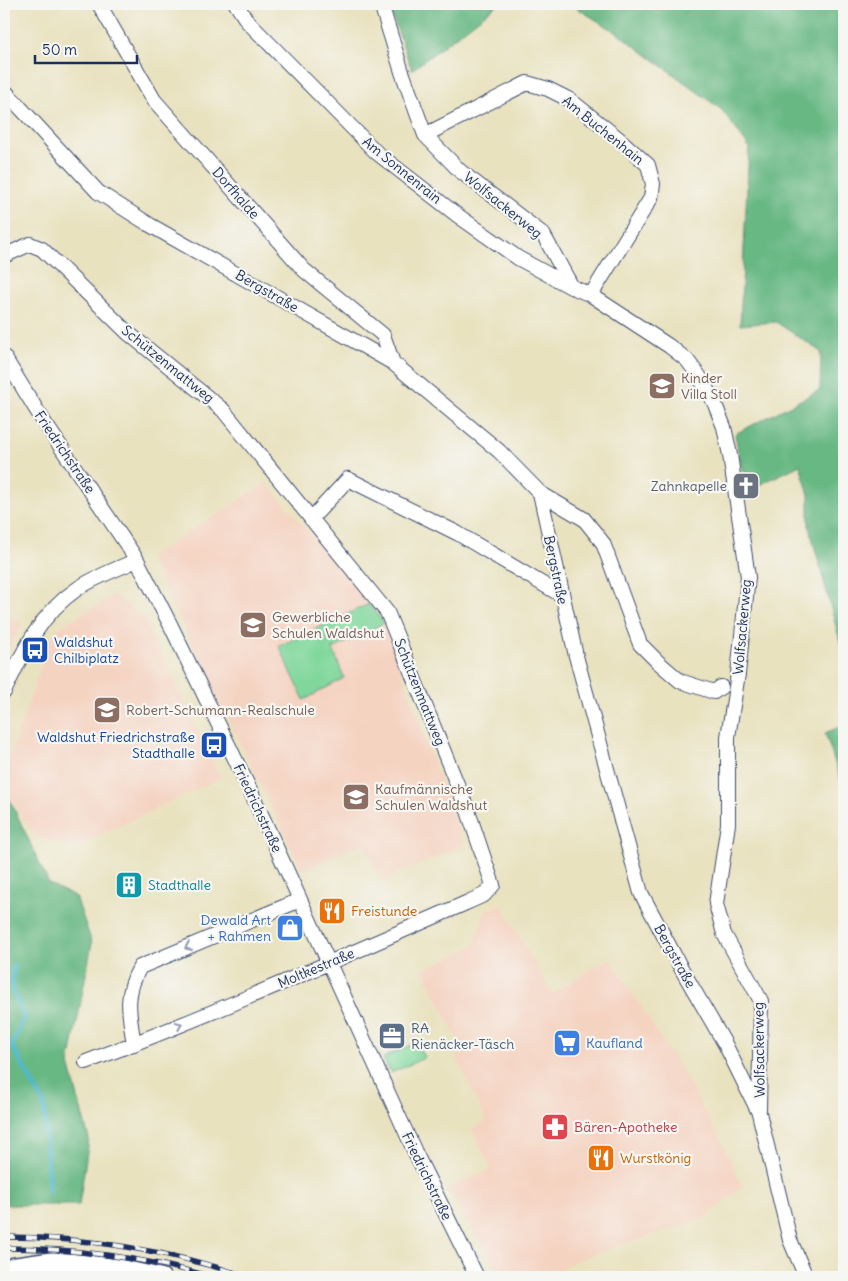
<svg xmlns="http://www.w3.org/2000/svg" width="848" height="1281" viewBox="0 0 848 1281" font-family="Delius,sans-serif">
<style>
.built{fill:#f5d3c1}
.green{fill:#80d79b;stroke:#4e837c}
.forest{fill:#68b883;stroke:#427470}
.lines{fill:none;stroke-linecap:round;stroke-linejoin:round}
.stream{stroke:#50b9cd;stroke-width:4.5}
.minor-casing{stroke:#3a4a6d;stroke-width:16}
.major-casing{stroke:#3a4a6d;stroke-width:19}
.minor{stroke:#fff;stroke-width:14}
.major{stroke:#fff;stroke-width:16}
.rail-casing{stroke:#1b2f5e;stroke-width:5.5}
.rail{stroke:#f6f6f2;stroke-width:4;stroke-dasharray:11;stroke-linecap:butt}
.oneway{stroke:#8d97ae}
.labels{text-anchor:middle;stroke-width:4.5;stroke-linejoin:round;paint-order:stroke}
.street-label{font-size:14px;fill:#1b2f5e;stroke:#f6f6f2}
.education-label{font-size:14px;fill:#785e54;stroke:#f6f6f2;text-anchor:start}
.worship-label{font-size:14px;fill:#5b616d;stroke:#f6f6f2;text-anchor:end}
.transit-label{font-size:14px;fill:#164399;stroke:#f6f6f2;text-anchor:start}
.culture-label{font-size:14px;fill:#0d838f;stroke:#f6f6f2;text-anchor:start}
.food-label{font-size:14px;fill:#c56008;stroke:#f6f6f2;text-anchor:start}
.shop-label{font-size:14px;fill:#366cbe;stroke:#f6f6f2;text-anchor:end}
.service-label{font-size:14px;fill:#4e5e75;stroke:#f6f6f2;text-anchor:start}
.health-label{font-size:14px;fill:#be3a42;stroke:#f6f6f2;text-anchor:start}
</style>
<rect width="100%" height="100%" fill="#f6f6f2"/>
<filter id="ink" filterUnits="userSpaceOnUse"><feTurbulence type="fractalNoise" baseFrequency=".02" numOctaves="2"/><feDisplacementMap in="SourceGraphic" scale="10" xChannelSelector="R" yChannelSelector="G"/><feConvolveMatrix kernelMatrix="1 2 1 2 8 2 1 2 1" color-interpolation-filters="sRGB"/></filter>
<filter id="wash" filterUnits="userSpaceOnUse"><feTurbulence type="fractalNoise" baseFrequency=".0096" numOctaves="4" result="noise"/><feDisplacementMap in="SourceGraphic" scale="20" xChannelSelector="R" yChannelSelector="G"/><feGaussianBlur stdDeviation="1.12" result="paint"/><feColorMatrix in="noise" values="0 0 0 0 0 0 0 0 0 0 0 0 0 0 0 0 0 1.4 0 .05"/><feComposite in="paint" operator="in"/></filter>
<g filter="url(#wash)">
<rect width="100%" height="100%" fill="#e9e2bf"/>
<path class="built" d="M267,483L369,604L279,646L304,700L344,678L333,649L384,623L464,846L381,881L363,843L302,870L149,557Z
M114,595L143,617L221,778L77,846L57,843L38,837L23,820L11,797L4,774L48,646L57,629Z
M4,616L23,623L4,657Z
M502,905L552,994L610,958L687,1079L729,1155L742,1187L705,1218L579,1259L556,1272L540,1277H503L447,1189L491,1169L472,1129L486,1121L457,1058L458,1040L423,970L474,946L485,910Z"/>
<path class="green" d="M369,604L384,623L333,649L344,678L304,700L279,646Z
M413,1044L425,1056L424,1058L391,1073L383,1058Z"/>
<path class="forest" d="M388,4H498L412,70Z
M570,4H844V656L809,526V495L800,465L757,486L751,474L742,471L735,434L820,390L821,352L776,322L740,325L749,147L722,110L616,32Z
M844,725V790L825,733Z
M4,789L6,791L49,884L76,897L92,943L69,1064L89,1139L79,1205H7L4,1192Z"/>
<g class="lines">
<path class="stream" d="M14,965L12,990L24,1016L12,1046L44,1104L49,1191"/>
</g>
</g>
<g filter="url(#ink)">
<g class="lines">
<g class="minor-casing">
<path id="minor" d="M99,4L154,100L304,270L383,335L393,363
M236,4L247,21L377,153L457,215L518,258L571,287
M381,4L402,72L425,135L460,171L543,234L572,287L591,295L669,346L687,360L699,376L714,402L724,427L730,455L748,577L738,674L728,737V824L716,904L724,934L761,1001L759,1109
M4,90L98,192L150,225L393,363L499,451L540,493L576,656L641,893L681,968L725,1044L759,1113L790,1240L806,1277
M425,135L527,83L548,89L570,100L619,139L648,165L653,184L651,198L591,295
M4,256L30,244L42,249L128,333L223,410L387,612L468,811L493,885L484,895C352,953 221,1011 86,1062
M4,357L44,422L137,560L171,626L251,792L415,1152L477,1277
M540,493L584,519L603,543L640,644L658,662L680,681L714,692L721,687
M311,519L348,479L457,533L561,595
M4,692C23,652 39,615 77,589C95,577 117,569 137,560
M134,1044C129,1013 124,995 140,967L300,900"/>
</g>
<g class="major-casing">
<path id="major" d="M13,1266L55,1260L117,1267L162,1277
M29,1269L86,1277"/>
</g>
<use href="#minor" class="minor"/>
<use href="#major" class="major"/>
<g class="rail-casing">
<path id="rail" d="M4,1237C86,1237 170,1251 248,1277
M4,1248C74,1248 144,1258 212,1277"/>
</g>
<use href="#rail" class="rail"/>
</g>
<defs><path id="oneway-chevron" d="M-2-3.5L2.5 0L-2 3.5" fill="none" stroke-width="1.6" stroke-linecap="round" stroke-linejoin="round" transform="scale(1.25)"/></defs>
<g class="oneway">
<use href="#oneway-chevron" transform="translate(188 947) rotate(158)"/>
<use href="#oneway-chevron" transform="translate(179 1025) rotate(-22)"/>
</g>
</g>
<defs>
<g id="school-square" transform="scale(1.4375)"><rect x="-9" y="-9" width="18" height="18" rx="4" fill="#8d6e63" stroke="#f6f6f2"/><path d="M0-5L7-2L0 1L-7-2ZM-4 1L0 2.5L4 1V4Q0 6-4 4Z" fill="#fff"/></g>
<g id="church-square" transform="scale(1.4375)"><rect x="-9" y="-9" width="18" height="18" rx="4" fill="#6b7280" stroke="#f6f6f2"/><path d="M-1.2-6h2.4v3.5h3.3v2.4h-3.3V6h-2.4V-.1h-3.3v-2.4h3.3Z" fill="#fff"/></g>
<g id="bus-square" transform="scale(1.4375)"><rect x="-9" y="-9" width="18" height="18" rx="4" fill="#1a4fb4" stroke="#f6f6f2"/><path d="M-5-6H5V4H4V6H2V4H-2V6H-4V4H-5ZM-3.5-4V0h7V-4ZM-3.5 1.2v1.5H-2V1.2ZM2 1.2v1.5H3.5V1.2Z" fill="#fff"/></g>
<g id="building-square" transform="scale(1.4375)"><rect x="-9" y="-9" width="18" height="18" rx="4" fill="#0f9aa8" stroke="#f6f6f2"/><path d="M-4-6H4V6H1V3H-1V6H-4ZM-2.5-4.3h1.7v1.8h-1.7ZM.8-4.3h1.7v1.8H.8ZM-2.5-1h1.7V.8h-1.7ZM.8-1h1.7V.8H.8Z" fill="#fff"/></g>
<g id="restaurant-square" transform="scale(1.4375)"><rect x="-9" y="-9" width="18" height="18" rx="4" fill="#e8710a" stroke="#f6f6f2"/><path d="M-5-6h1v4h1v-4h1v4h1v-4h1v5L-1.5 .5V6h-2V.5L-5-1ZM5-6V6H3V1.5H1.5Q1.5-4 5-6Z" fill="#fff"/></g>
<g id="shop-square" transform="scale(1.4375)"><rect x="-9" y="-9" width="18" height="18" rx="4" fill="#3f7fe0" stroke="#f6f6f2"/><path d="M-5-2.5h2.3a2.7 3.5 0 0 1 5.4 0H5L5.5 6h-11ZM-1.5-2.5h3a1.5 2.3 0 0 0-3 0Z" fill="#fff"/></g>
<g id="office-square" transform="scale(1.4375)"><rect x="-9" y="-9" width="18" height="18" rx="4" fill="#5c6f8a" stroke="#f6f6f2"/><path d="M-6-3h4V-5.5h4V-3h4V5H-6ZM-1-4.5V-3h2v-1.5ZM-6 0V1H6V0Z" fill="#fff"/></g>
<g id="supermarket-square" transform="scale(1.4375)"><rect x="-9" y="-9" width="18" height="18" rx="4" fill="#3f7fe0" stroke="#f6f6f2"/><path d="M-6-5.5h2.5l.6 2H6L4.5 2H-2.5L-4.4-4H-6ZM-1.5 3.2a1.3 1.3 0 1 0 .1 0ZM3 3.2a1.3 1.3 0 1 0 .1 0Z" fill="#fff"/></g>
<g id="pharmacy-square" transform="scale(1.4375)"><rect x="-9" y="-9" width="18" height="18" rx="4" fill="#e0444e" stroke="#f6f6f2"/><path d="M-2-6h4v4h4v4h-4v4h-4v-4h-4v-4h4Z" fill="#fff"/></g>
</defs>
<g fill-rule="evenodd">
<use href="#school-square" x="662" y="386"/>
<use href="#church-square" x="746" y="486"/>
<use href="#school-square" x="253" y="625"/>
<use href="#bus-square" x="35" y="650"/>
<use href="#school-square" x="107" y="710"/>
<use href="#bus-square" x="214" y="745"/>
<use href="#school-square" x="356" y="797"/>
<use href="#building-square" x="129" y="885"/>
<use href="#restaurant-square" x="332" y="911"/>
<use href="#shop-square" x="290" y="928"/>
<use href="#office-square" x="392" y="1036"/>
<use href="#supermarket-square" x="567" y="1043"/>
<use href="#pharmacy-square" x="555" y="1127"/>
<use href="#restaurant-square" x="601" y="1158"/>
</g>
<g class="labels">
<g class="street-label">
<text transform="translate(603 130) rotate(39)" y="5">Am Buchenhain</text>
<text transform="translate(402 170) rotate(39)" y="5">Am Sonnenrain</text>
<text transform="translate(236 193) rotate(49)" y="5">Dorfhalde</text>
<text transform="translate(503 205) rotate(39)" y="5">Wolfsackerweg</text>
<text transform="translate(267 291) rotate(30)" y="5">Bergstraße</text>
<text transform="translate(168 364) rotate(39)" y="5">Schützenmattweg</text>
<text transform="translate(65 452) rotate(56)" y="5">Friedrichstraße</text>
<text transform="translate(556 570) rotate(78)" y="5">Bergstraße</text>
<text transform="translate(742 627) rotate(-85)" y="5">Wolfsackerweg</text>
<text transform="translate(420 692) rotate(68)" y="5">Schützenmattweg</text>
<text transform="translate(258 808) rotate(65)" y="5">Friedrichstraße</text>
<text transform="translate(675 956) rotate(61)" y="5">Bergstraße</text>
<text transform="translate(316 968) rotate(-23)" y="5">Moltkestraße</text>
<text transform="translate(759 1050) rotate(-91)" y="5">Wolfsackerweg</text>
<text transform="translate(427 1176) rotate(64)" y="5">Friedrichstraße</text>
</g>
<g class="education-label">
<text x="681" y="383">Kinder<tspan x="681" dy="16">Villa Stoll</tspan></text>
<text x="272" y="622">Gewerbliche<tspan x="272" dy="16">Schulen Waldshut</tspan></text>
<text x="126" y="715">Robert-Schumann-Realschule</text>
<text x="375" y="794">Kaufmännische<tspan x="375" dy="16">Schulen Waldshut</tspan></text>
</g>
<g class="worship-label">
<text x="727" y="491">Zahnkapelle</text>
</g>
<g class="transit-label">
<text x="54" y="647">Waldshut<tspan x="54" dy="16">Chilbiplatz</tspan></text>
<text x="195" y="742" text-anchor="end">Waldshut Friedrichstraße<tspan x="195" dy="16">Stadthalle</tspan></text>
</g>
<g class="culture-label">
<text x="148" y="890">Stadthalle</text>
</g>
<g class="food-label">
<text x="351" y="916">Freistunde</text>
<text x="620" y="1163">Wurstkönig</text>
</g>
<g class="shop-label">
<text x="271" y="925">Dewald Art<tspan x="271" dy="16">+ Rahmen</tspan></text>
<text x="586" y="1048" text-anchor="start">Kaufland</text>
</g>
<g class="service-label">
<text x="411" y="1033">RA<tspan x="411" dy="16">Rienäcker-Täsch</tspan></text>
</g>
<g class="health-label">
<text x="574" y="1132">Bären-Apotheke</text>
</g>
</g>
<rect width="848" height="1281" fill="none" stroke="#f6f6f2" stroke-width="20"/>
<path d="M35 55v8h102v-8" fill="none" stroke="#1b2f5e" stroke-width="2.5"/>
<text x="42" y="55" font-size="15" fill="#1b2f5e" stroke="#f6f6f2" stroke-width="4" paint-order="stroke">50 m</text>
</svg>
